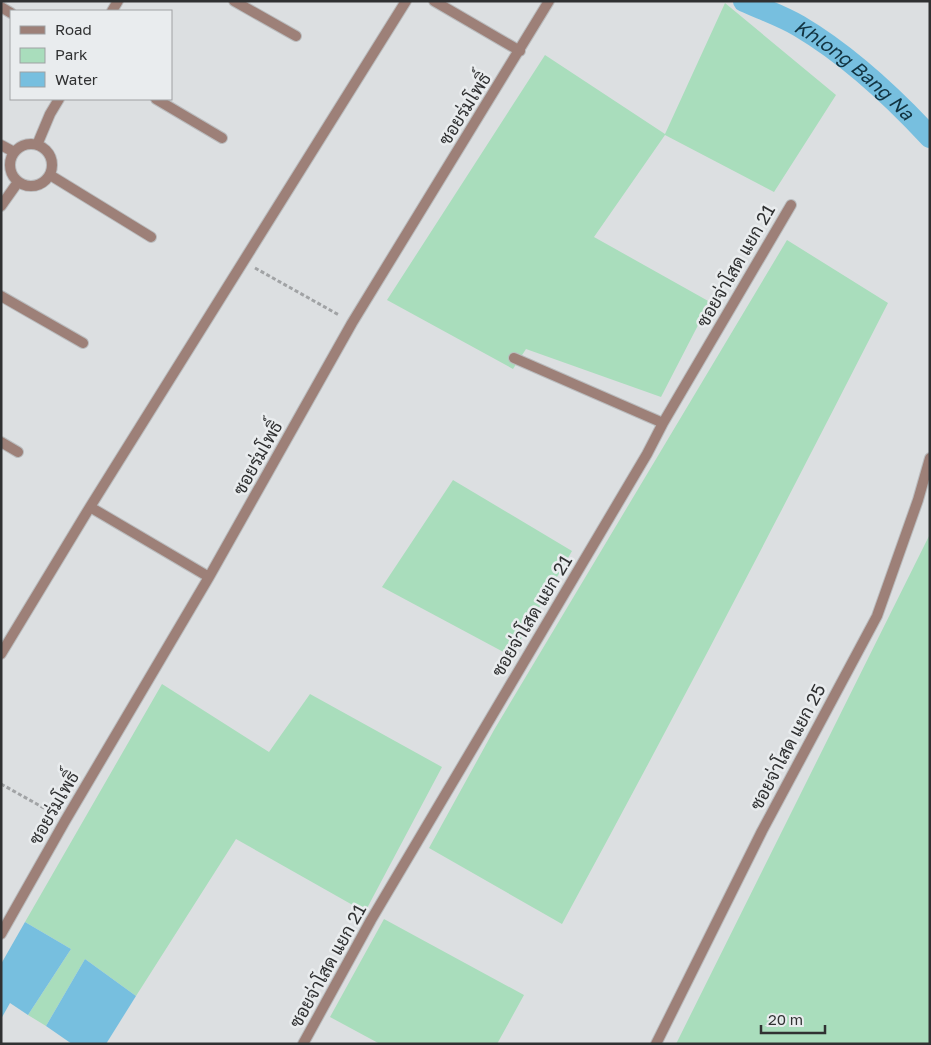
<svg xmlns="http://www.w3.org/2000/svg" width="931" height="1045" viewBox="0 0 931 1045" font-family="'Golos Text',Sarabun,sans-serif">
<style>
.green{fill:#a9ddbc}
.water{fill:#77bfdf}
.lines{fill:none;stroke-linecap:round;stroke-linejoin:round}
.canal{stroke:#77bfdf;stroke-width:22}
.minor-casing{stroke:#babcbe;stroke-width:12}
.path{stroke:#a1a3a5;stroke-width:3;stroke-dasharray:4 2.5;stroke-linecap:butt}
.minor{stroke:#9d8078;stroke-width:10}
.labels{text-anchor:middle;stroke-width:5;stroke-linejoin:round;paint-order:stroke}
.street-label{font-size:18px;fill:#303132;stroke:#e9ecee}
.water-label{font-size:19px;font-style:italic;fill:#113341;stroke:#e9ecee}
</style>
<rect width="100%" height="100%" fill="#dcdfe1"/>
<path class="green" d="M725,3L836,95L774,192L665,135L594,237L710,302L661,397L526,349L513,369L387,300L545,55L665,134Z
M787,240L888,303C782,511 674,718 562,924L429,848L494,730Z
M453,480L572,551L511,656L382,587Z
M930,534V1044H676Z
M162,684L269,752L310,694L442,767L365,912L236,839L136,996L85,959L46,1026L28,1015L71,949L25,922Z
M384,919L524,995L497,1044H380L330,1017Z"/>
<path class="water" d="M25,922L71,949L28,1015L10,1003L1,1019V964Z
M85,959L136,996L106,1044H72L46,1026Z"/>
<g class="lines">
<path class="canal" id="s1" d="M744,1C762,9 782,16 799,26C848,55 891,95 930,137"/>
<g class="minor-casing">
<path id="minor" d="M234,1L296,36
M434,1L520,51
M1,7L11,13
M112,11L118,1
M156,99L222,138
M10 165a21 21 0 1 1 42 0a21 21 0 1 1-42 0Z
M1,145L14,152
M37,145L50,114L59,99
M50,175L151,237
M1,206L18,182
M1,296L83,343
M514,358L663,423
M1,442L18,452
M90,507L209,577
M1,654L90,507L406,1
M1,934L65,821L209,577L352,323L549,1
M303,1044L371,920L647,454L663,423L791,205
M656,1044L762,831L877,616L918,500L930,458"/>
</g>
<path class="path" d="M255,268L339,315
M1,784L53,813"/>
<use href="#minor" class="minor"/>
</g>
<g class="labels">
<g class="street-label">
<text transform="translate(465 109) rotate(-58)" y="6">ซอยร่มโพธิ์</text>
<text transform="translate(736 266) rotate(-60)" y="6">ซอยจ่าโสด แยก 21</text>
<text transform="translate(258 458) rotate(-61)" y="6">ซอยร่มโพธิ์</text>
<text transform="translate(532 616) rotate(-59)" y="6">ซอยจ่าโสด แยก 21</text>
<text transform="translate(788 747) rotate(-62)" y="6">ซอยจ่าโสด แยก 25</text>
<text transform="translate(54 808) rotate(-60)" y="6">ซอยร่มโพธิ์</text>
<text transform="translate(328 966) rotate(-61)" y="6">ซอยจ่าโสด แยก 21</text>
</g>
<g class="water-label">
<text dy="7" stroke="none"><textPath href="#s1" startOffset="131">Khlong Bang Na</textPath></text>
</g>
</g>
<rect width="931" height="1045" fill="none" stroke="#303132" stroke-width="5"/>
<rect x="10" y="10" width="162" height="90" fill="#e9ecee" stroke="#9fa1a3"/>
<rect x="20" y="26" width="25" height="8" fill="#9d8078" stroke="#9fa1a3"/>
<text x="55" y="35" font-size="15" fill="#303132">Road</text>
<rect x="20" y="48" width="25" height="15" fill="#a9ddbc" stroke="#9fa1a3"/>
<text x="55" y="60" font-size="15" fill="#303132">Park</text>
<rect x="20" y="72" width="25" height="15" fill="#77bfdf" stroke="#9fa1a3"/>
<text x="55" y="85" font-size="15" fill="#303132">Water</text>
<path d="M761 1025v8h64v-8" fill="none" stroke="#303132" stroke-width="2.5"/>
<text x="768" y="1025" font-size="15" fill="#303132" stroke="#e9ecee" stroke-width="4" paint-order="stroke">20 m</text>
</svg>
